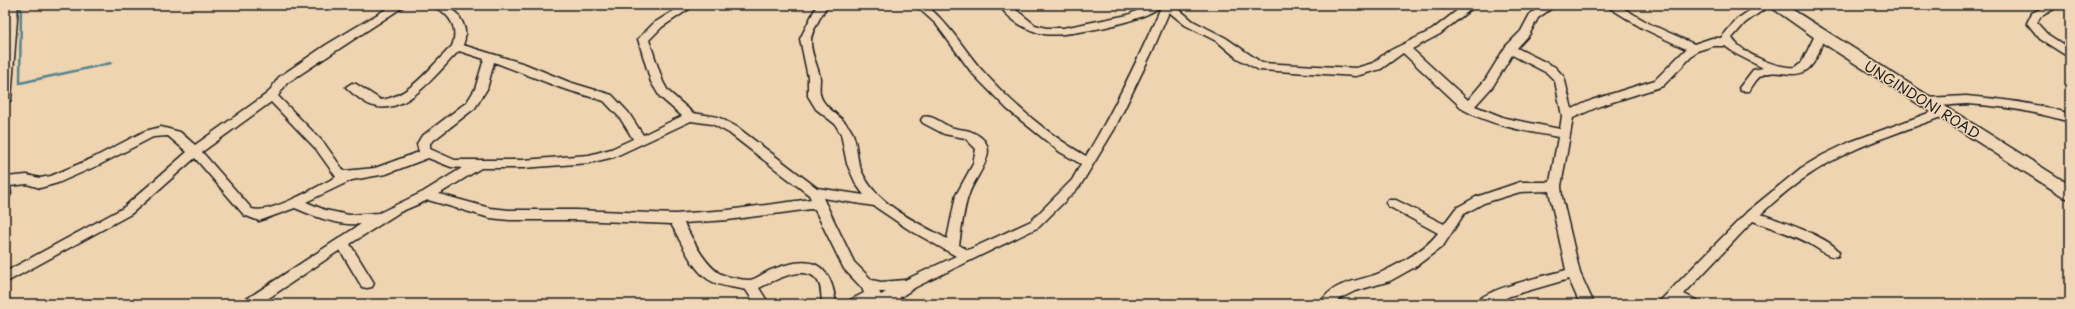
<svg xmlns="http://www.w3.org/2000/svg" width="2075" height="309" viewBox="0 0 2075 309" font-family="'Playpen Sans',sans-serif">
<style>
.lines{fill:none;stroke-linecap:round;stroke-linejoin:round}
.stream{stroke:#55848d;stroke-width:2.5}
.minor-casing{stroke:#1c1c1c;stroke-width:3}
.major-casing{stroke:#1c1c1c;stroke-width:3}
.minor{fill:#f0d7b8;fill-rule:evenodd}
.major{fill:#f0d7b8;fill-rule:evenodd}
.labels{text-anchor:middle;stroke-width:3;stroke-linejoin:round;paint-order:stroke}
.street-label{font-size:14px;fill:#1c1c1c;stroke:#f0d7b8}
</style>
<rect width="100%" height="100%" fill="#eed4b0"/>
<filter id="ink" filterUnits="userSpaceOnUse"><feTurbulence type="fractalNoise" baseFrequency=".025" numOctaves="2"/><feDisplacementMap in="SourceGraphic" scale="8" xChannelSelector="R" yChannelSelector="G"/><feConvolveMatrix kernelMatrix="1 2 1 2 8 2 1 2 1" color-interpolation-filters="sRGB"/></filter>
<g filter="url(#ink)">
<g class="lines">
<path class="stream" d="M21,5L20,83L111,63
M1786,5L1822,28"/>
<g class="minor-casing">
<path id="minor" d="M8,5H18L11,100L5,104V36Z
M393,5H406L287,83L278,96L324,143L344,171L375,168L419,152L417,144L421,137L467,102L475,89L484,59L459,51C436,73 400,126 363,101C358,97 350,92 346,87L352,83L356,84L381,100C410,97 432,65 452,46C457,33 454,21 443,12C439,9 435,9 433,5H447C460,14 470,29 463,45L525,64L569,82L612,95L628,112L643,135L682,116L660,97L651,82L638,39L654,23L683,5H695L662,27L649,40L663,82L668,91L693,113L718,117L737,127L817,188L864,195L856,184L847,164L841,134L835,124L816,109L808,96V77L800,39L817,5H825L826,7C822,15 811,32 811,40C810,53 818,65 820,78C820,86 818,94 823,101C831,113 844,117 852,132C857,142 856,153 859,164C870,202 915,221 947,239L956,195L973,164L976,149L965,138L944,134L923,123L921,120L923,117C934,114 943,126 954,128C960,130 966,129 972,132C1006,147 976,173 969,194C963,210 962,228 959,245L968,250L1031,221L1072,180L1081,164L1060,152L1007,109L972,73L936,24L915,5H926C950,25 961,45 980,68C1010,102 1047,134 1086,156C1115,108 1139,57 1162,5H1174L1193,21L1226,38L1262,63L1356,68L1373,63L1387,52L1432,30L1464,5H1476L1440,34L1412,49L1468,100L1485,80L1506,46L1521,31L1530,14L1544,5H1556L1538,18L1529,35L1517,48L1555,67L1564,77L1572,109L1592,100L1655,80L1686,49L1642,28L1605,5H1618L1650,24L1694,44L1712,38H1721L1737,19L1758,5H1770L1745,23L1732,38C1742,54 1778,69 1796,67L1802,62L1816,33L1820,32L1825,35C1821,44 1818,59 1811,66C1797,83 1776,66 1761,76C1756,79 1752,87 1749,91H1741L1739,88L1753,70L1763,68L1736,54L1725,46H1713L1697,51L1663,86L1600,106L1573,118L1561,186L1562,197L1580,273L1594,304H1580L1569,279L1510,296L1494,304L1476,303C1483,289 1549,275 1566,270L1549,191L1520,192L1484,203L1464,214L1443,246L1415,267L1390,281L1355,291L1339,299L1335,304H1320C1332,280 1361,282 1382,272C1401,263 1425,250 1438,233L1388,206L1386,203L1388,200H1396L1444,224L1456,208L1476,197L1520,182H1550L1558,137C1525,131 1493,126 1464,110L1403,53L1381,69L1356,76L1259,70L1237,58L1218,42L1185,25L1169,12L1152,52L1114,130L1080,186L1039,227L916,287L899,298L906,300L908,304H848L850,300L864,293L862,288L844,269L815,210L811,209L728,220L684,223C693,240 703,262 719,273C726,277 742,280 749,280C755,280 765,272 771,270C810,254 831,261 836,304H822C821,296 822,286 817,280C805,263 773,281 759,288L769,304H755L746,290C735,287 723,287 713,282C692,272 682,242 671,224L576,220H509L490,218L428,200L400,212L350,244L374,283L372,287L367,288L362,287L340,250L260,304H243L245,300L361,224C338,226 316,217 295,208L259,221L244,215L195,158L131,214L5,283V272L123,208L187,152L168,136L153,137L101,164L58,183L40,188L27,184L10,186L11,194L9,197L5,199V177L27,175L40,178L51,176L93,158L145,131L161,127L180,132L195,145L268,93L279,77L326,45ZM1512,55L1547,73L1555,81L1562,116L1560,129L1505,118L1475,106L1493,86ZM494,62L561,88L604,101L620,118L633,139L611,149L589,155L523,160H455L430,149V143L475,108L487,89ZM271,102L316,149L336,177C318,186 270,215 252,209L202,152ZM691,121L712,124L729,133L809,195L811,199L728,210L675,214L576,210H509L490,208L439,194L481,168H523L589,163L614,157ZM428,158L451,167L462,168L423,192L379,213L349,215L325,210L306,202L352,180L386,174ZM823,198L874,206L908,229L956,256L905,280L881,282L872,280L854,262ZM879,292H886L881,295Z
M999,5H1010L1035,25L1046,28H1063L1128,15L1148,5H1161C1150,21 1064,38 1044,34C1026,30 1009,20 999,5Z
M2048,5H2061L2040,17L2037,23L2047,34L2070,49V58L2040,39L2027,23L2032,13Z
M1966,96C2001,99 2036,103 2070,114V122C2036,112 2003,106 1968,104C1958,104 1925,109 1920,102L1926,98Z
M1942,108L1946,109L1948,112L1946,115C1908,130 1868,141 1832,161C1806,175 1782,194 1761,214C1778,220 1832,238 1839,252L1838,256C1829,258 1822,251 1815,247C1797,235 1773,229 1753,221L1684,294L1696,300L1698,304H1657L1747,212L1801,168L1823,155L1850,142Z"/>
</g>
<g class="major-casing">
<path id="major" d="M1768,5H1785L2070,185V199L2064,197L1815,38Z"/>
</g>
<use href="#minor" class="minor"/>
<use href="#major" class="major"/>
</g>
</g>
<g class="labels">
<g class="street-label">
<text transform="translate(1922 100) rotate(32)" y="5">UNGINDONI ROAD</text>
</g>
</g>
<rect width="2075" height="309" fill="none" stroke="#f0d7b8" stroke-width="20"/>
<rect x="10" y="10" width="2055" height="289" fill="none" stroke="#1c1c1c" stroke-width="1.5" filter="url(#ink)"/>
</svg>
